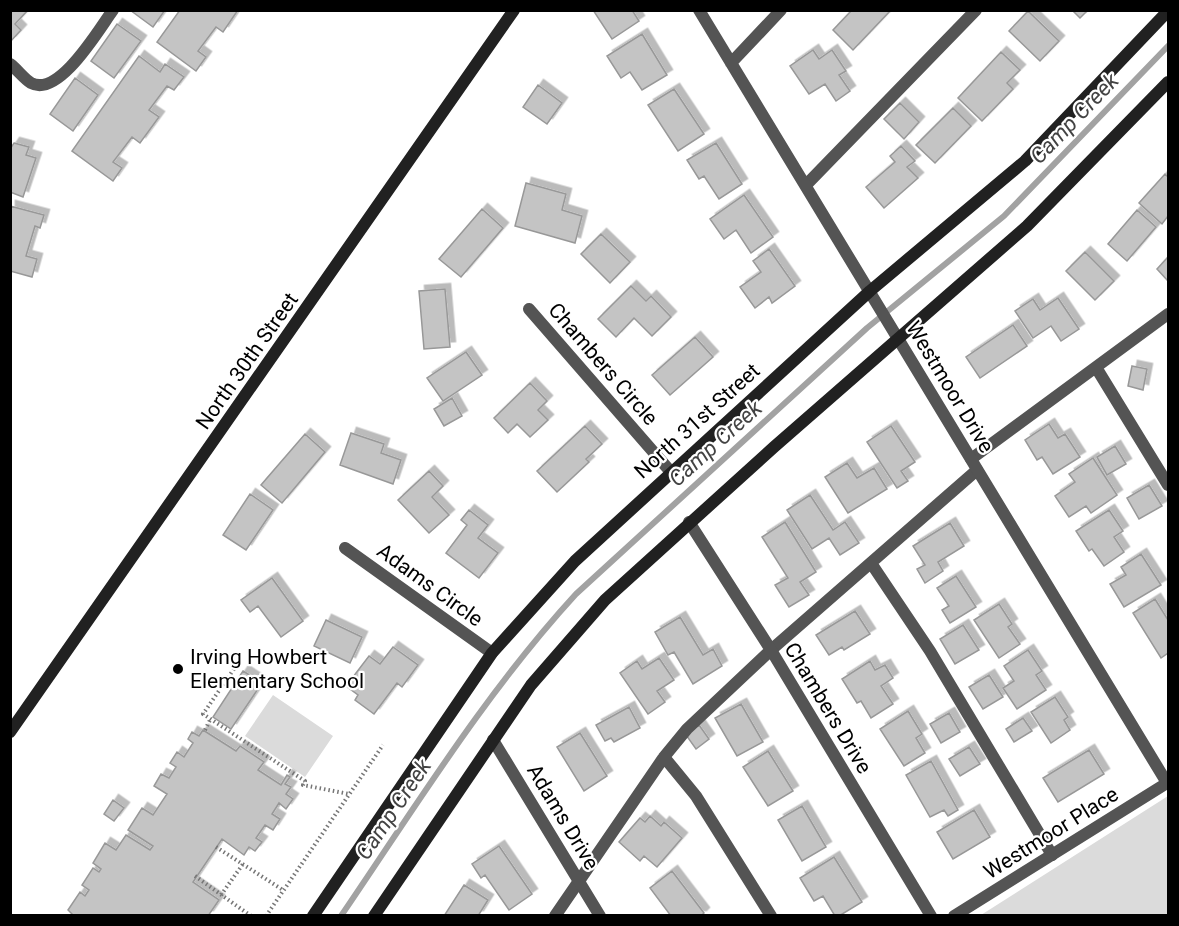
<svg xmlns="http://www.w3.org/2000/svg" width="1179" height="926" viewBox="0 0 1179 926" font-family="Roboto,sans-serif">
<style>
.green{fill:#dbdbdb}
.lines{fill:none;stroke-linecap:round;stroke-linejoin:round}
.stream{stroke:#a2a2a2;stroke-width:6}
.building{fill:#c4c4c4;stroke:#989898;stroke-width:1.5;filter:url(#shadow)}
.path{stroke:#767676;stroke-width:4;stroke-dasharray:1.5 3;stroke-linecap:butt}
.service{stroke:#545454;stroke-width:12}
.minor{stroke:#545454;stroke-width:12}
.secondary{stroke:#212121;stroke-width:12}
.poi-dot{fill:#000;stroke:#fff;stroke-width:2}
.labels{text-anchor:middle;stroke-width:4.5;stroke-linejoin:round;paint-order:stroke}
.street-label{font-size:21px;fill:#000;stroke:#fff}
.poi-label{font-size:21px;fill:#000;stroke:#fff;text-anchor:start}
.water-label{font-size:22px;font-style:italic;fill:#434343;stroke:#fff}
</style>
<defs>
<filter id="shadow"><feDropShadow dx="5.5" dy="-5.5" stdDeviation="0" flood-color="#0004"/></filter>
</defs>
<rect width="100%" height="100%" fill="#fff"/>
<path class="green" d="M273,695L333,736L305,777L245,736Z
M1168,796V915H981Z"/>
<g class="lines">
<path class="stream" d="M341,916C416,806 486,692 576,594L867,328L1004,216L1168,46"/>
</g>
<path class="building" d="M10,10H28L15,24L21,30L11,41Z
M130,10H165L153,27Z
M180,10H238L223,32L216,27L198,51L206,57L196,71L157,42Z
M593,10H632L639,21L612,39Z
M852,10H891L853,50L833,30Z
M1072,10H1088L1080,18Z
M1028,11L1059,41L1040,61L1009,31Z
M117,24L141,41L114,78L91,61Z
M642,34L667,75L642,90L630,72L621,78L607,56Z
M813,50L819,59L832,50L846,71L839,75L850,91L836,101L825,84L809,94L790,66Z
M1001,52L1020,70L1007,83L1013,89L982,121L958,98Z
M139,56L160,72L165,64L184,77L174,90L167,86L149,110L159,117L140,143L132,137L113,162L122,168L113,181L72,151Z
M75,78L98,95L73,131L50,114Z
M538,85L562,103L547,124L523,107Z
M674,89L704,134L678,151L648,105Z
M900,103L919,122L904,139L884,119Z
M953,108L971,126L935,163L916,145Z
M14,143L29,147L26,155L36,158L23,197L10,192V149Z
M716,143L742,184L719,199L704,176L699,179L687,160Z
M901,146L915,161L907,167L918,178L884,208L866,187L895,162L890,156Z
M1165,174L1168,177V216L1162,224L1139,203Z
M526,183L566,194L562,210L582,216L575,243L515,226Z
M744,195L773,237L751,253L736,230L724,239L710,219Z
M10,206L44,215L40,228L35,226L26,256L37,259L32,277L10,271Z
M482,209L503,228L461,277L439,259Z
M1137,210L1156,227L1127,261L1108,244Z
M601,234L630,262L610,283L581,254Z
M769,249L795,286L772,303L769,297L755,308L740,287L761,272L753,261Z
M1085,252L1114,281L1095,300L1066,271Z
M1168,257V281L1157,269Z
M631,286L646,301L651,296L671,317L652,336L634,318L616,337L598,319Z
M445,289L450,347L424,349L419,291Z
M1058,298L1079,329L1061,341L1051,326L1033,338L1015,311L1033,299L1040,310Z
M1013,325L1027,346L980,378L966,357Z
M695,337L713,357L670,395L652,375Z
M466,352L482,375L443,401L427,378Z
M1132,366L1147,369L1143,390L1128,386Z
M530,383L547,401L538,410L548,420L530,437L517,424L508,433L494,418Z
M452,398L462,416L444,426L434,409Z
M1049,424L1058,438L1065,434L1080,457L1053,474L1042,457L1037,460L1025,440Z
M585,426L602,444L586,459L589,462L557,492L537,471Z
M891,426L915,462L901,471L908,481L897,488L867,442Z
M351,433L384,444L381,453L401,460L393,484L340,465Z
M305,434L325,452L282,503L261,485Z
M1115,446L1126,464L1107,475L1097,457Z
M1093,458L1117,495L1091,513L1086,506L1069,517L1055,496L1075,482L1069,474Z
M847,463L857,478L874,468L887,489L848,513L825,477Z
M429,471L443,486L432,497L449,515L429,533L398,500Z
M1149,485L1162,506L1139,519L1127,498Z
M250,494L273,510L246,550L223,535Z
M810,495L833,530L845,522L859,543L840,555L829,538L812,549L787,510Z
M469,510L488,525L478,538L498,553L479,578L446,553L467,525L461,520Z
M1109,510L1123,531L1114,537L1124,552L1104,566L1092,549L1089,551L1076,531Z
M785,522L816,572L800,582L809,595L789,607L775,585L788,578L762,537Z
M950,523L964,546L938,562L943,571L925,583L917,569L925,565L913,546Z
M1141,554L1161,585L1124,607L1110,584L1126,575L1121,567Z
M956,576L976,607L950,623L942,610L949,606L937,588Z
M272,578L303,621L281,637L258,606L250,612L241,600Z
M1155,599L1168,620V653L1161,658L1133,613Z
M999,604L1012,624L1008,627L1020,644L999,658L974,620Z
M855,611L870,634L844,650L842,647L829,655L816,635Z
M680,617L703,655L713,649L722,666L693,684L674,652L668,655L655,632Z
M326,620L362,637L350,663L314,646Z
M963,625L979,650L955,664L940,639Z
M393,647L418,665L402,687L397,683L374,714L355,700L358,695L346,686L369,656L380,664Z
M1028,650L1042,671L1036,675L1046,690L1017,709L1003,688L1014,681L1004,666Z
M659,658L674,680L657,691L665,702L648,714L620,673L637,661L642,669Z
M870,661L875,670L885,665L893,678L881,686L893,704L871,718L861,701L857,703L842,679Z
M243,671L262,683L231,729L213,717Z
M989,675L1003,697L983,709L969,687Z
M1055,697L1068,717L1064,720L1070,730L1051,743L1031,712Z
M741,704L763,742L737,756L715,718Z
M629,707L640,728L614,742L611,738L605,741L596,725Z
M908,711L922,734L916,738L925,753L904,766L880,729Z
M949,713L960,732L941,743L930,724Z
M1023,718L1032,731L1014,742L1006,729Z
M699,725L709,739L696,749L686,735Z
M203,730L236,751L240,746L264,762L258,770L281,785L287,775L290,777L285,784L291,787L286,794L293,799L286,809L279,803L272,814L280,819L273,830L265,825L256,838L262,842L255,851L249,847L244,855L222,839L193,882L219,900L208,916H74L68,910L80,892L85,896L89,890L82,885L93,868L99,872L101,869L93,863L105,843L116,850L126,835L150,850L153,846L128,830L142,808L153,815L167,794L154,786L161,774L169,778L176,767L170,763L177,752L184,757L193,743L188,739L192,732L199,736Z
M580,733L607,776L584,791L557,747Z
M969,747L980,764L960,776L949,759Z
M1089,750L1104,774L1058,802L1043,778Z
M768,751L793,791L768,806L743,767Z
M931,761L958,810L948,816L944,810L930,817L906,775Z
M113,800L124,808L114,821L104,814Z
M802,806L826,847L802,861L778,820Z
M974,810L990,837L953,859L937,832Z
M650,816L661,826L664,822L682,838L657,867L644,856L640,861L619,842L640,818L645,822Z
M499,846L532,894L509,910L485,875L481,878L472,864Z
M834,857L862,902L839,916H835L823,896L814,901L800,878Z
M672,871L704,913L701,916H671L650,888Z
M464,885L488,900L478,916H444Z"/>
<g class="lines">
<path class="path" d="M234,669L203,714L305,781L303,785L349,794
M205,730L211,718
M216,847L283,890
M195,876L251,916
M221,895L243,864
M70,916V915
M266,916L383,745"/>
<path class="service" d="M10,64C17,69 24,79 31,83C59,98 99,29 113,10
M806,185L976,10
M1097,369L1168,485
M971,459L1168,314
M871,563L930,651L1052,855
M664,757L696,796L771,916
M555,916L664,757L687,729L771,650L977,470"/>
<path class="minor" d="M699,10L1167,783L954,916
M731,63L781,10
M529,309L670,471
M689,522L771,650L931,916
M345,548L492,653
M493,740L600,916"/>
<path class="secondary" d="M10,732L514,10
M313,916L492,653L575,561L870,291L1025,161L1168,11
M374,916L531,685L605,600L774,447L1027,226L1168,82"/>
</g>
<circle class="poi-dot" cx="178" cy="669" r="6"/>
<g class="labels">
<g class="street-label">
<text transform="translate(247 361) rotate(-55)" y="7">North 30th Street</text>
<text transform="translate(603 364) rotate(49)" y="7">Chambers Circle</text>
<text transform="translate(950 387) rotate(59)" y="7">Westmoor Drive</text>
<text transform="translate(697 421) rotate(-42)" y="7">North 31st Street</text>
<text transform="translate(430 585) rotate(36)" y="7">Adams Circle</text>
<text transform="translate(828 708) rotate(59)" y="7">Chambers Drive</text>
<text transform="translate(563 817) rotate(59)" y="7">Adams Drive</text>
<text transform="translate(1051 833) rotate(-32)" y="7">Westmoor Place</text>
</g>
<g class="poi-label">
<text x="190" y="664">Irving Howbert<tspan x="190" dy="24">Elementary School</tspan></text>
</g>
<g class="water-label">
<text transform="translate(1074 118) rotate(-46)" y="8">Camp Creek</text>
<text transform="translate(715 443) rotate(-42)" y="8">Camp Creek</text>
<text transform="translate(393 809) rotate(-56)" y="8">Camp Creek</text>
</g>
</g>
<rect width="1179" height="926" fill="none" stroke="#000000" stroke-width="24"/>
</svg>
